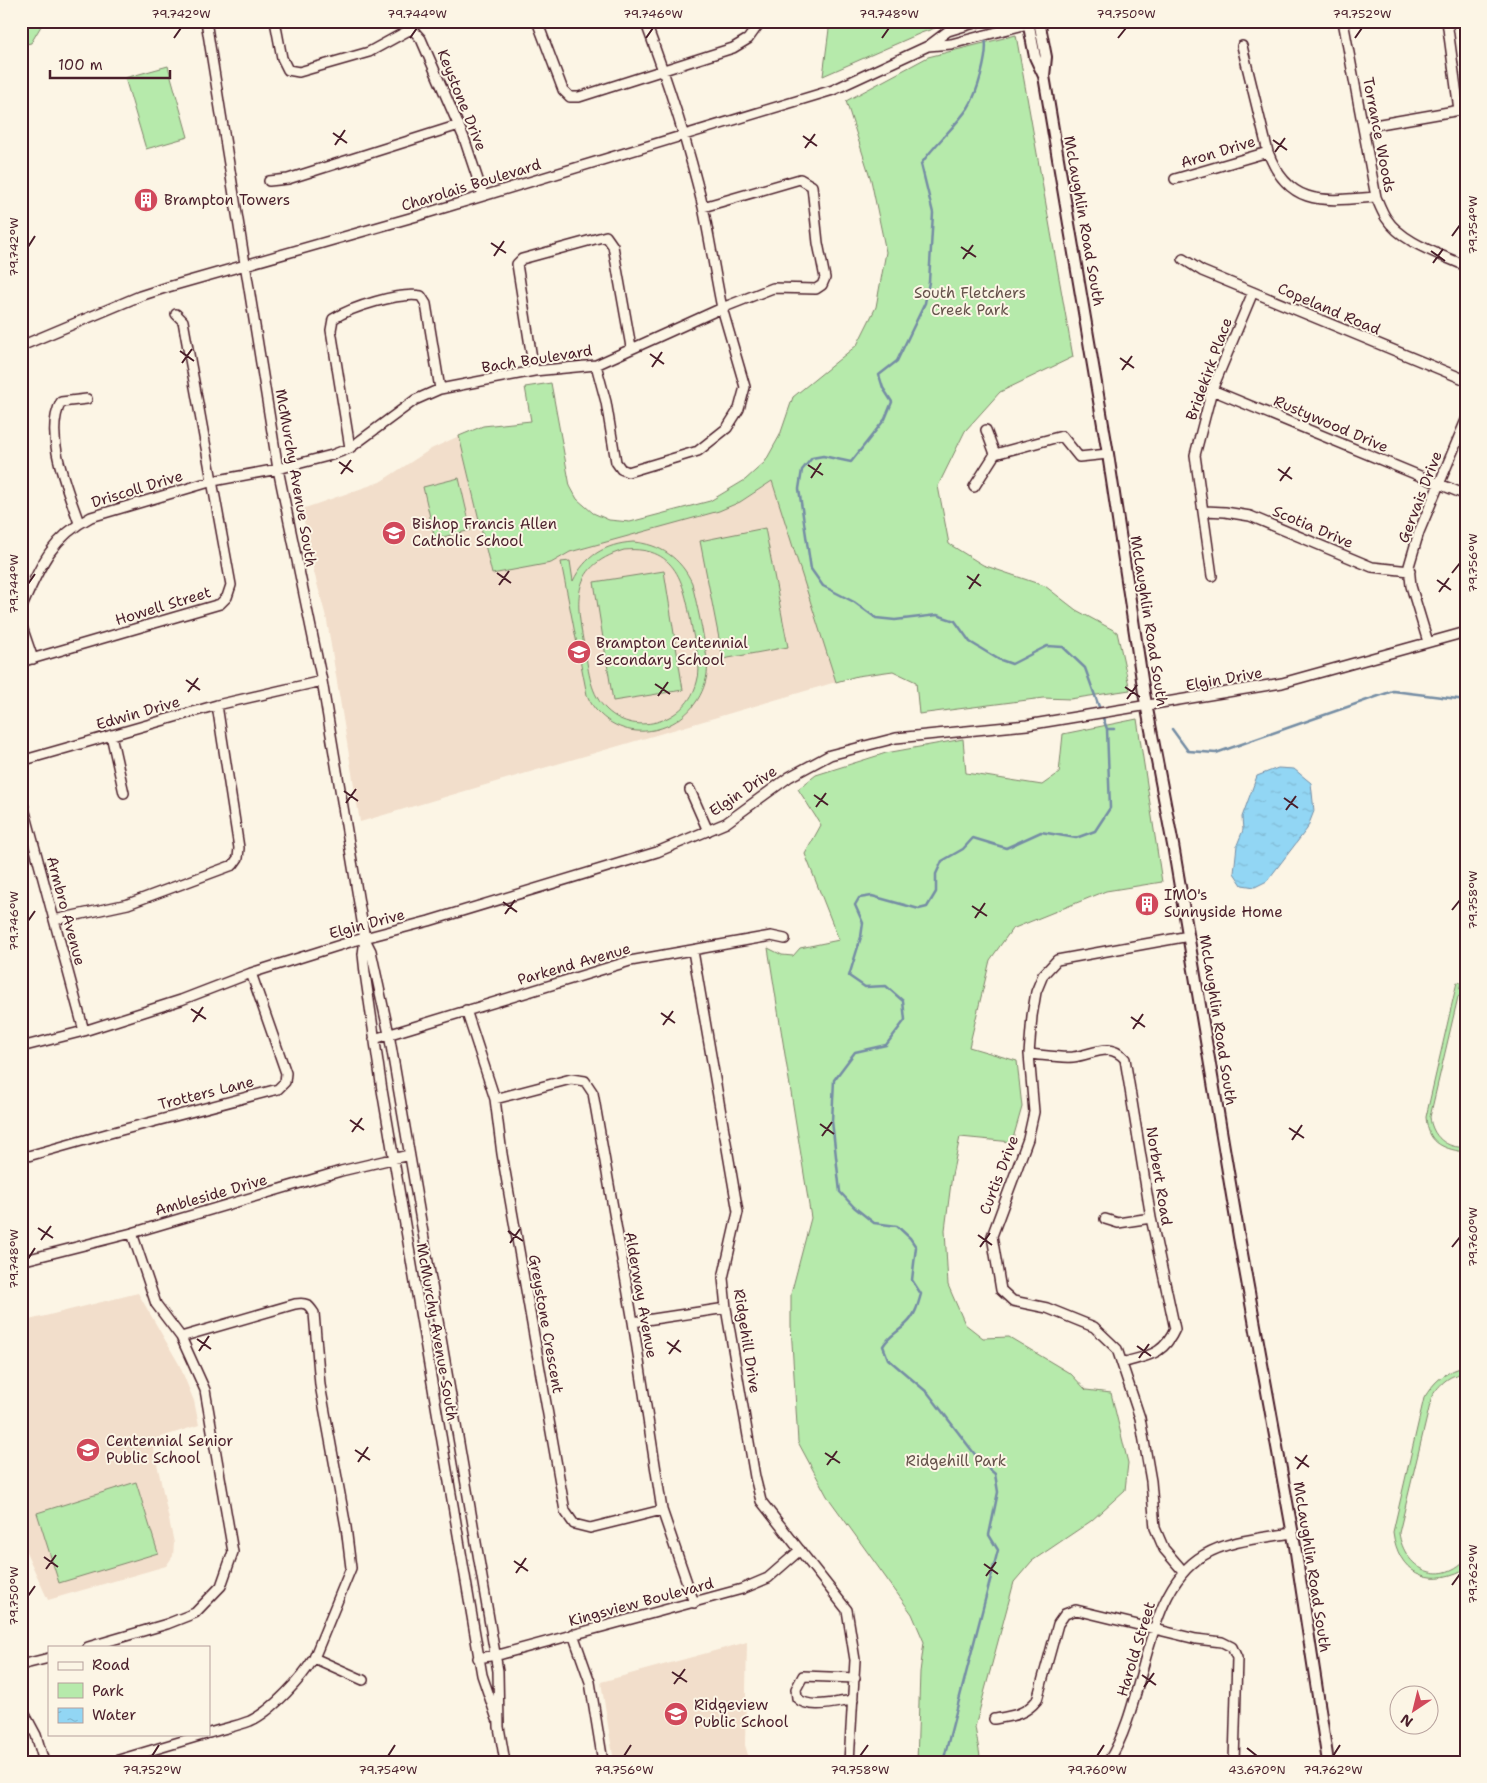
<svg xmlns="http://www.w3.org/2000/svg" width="1487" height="1783" viewBox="0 0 1487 1783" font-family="'Shantell Sans',sans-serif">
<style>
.built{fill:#f2decb}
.park{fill:#b6eaab;stroke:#80846b;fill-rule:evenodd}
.water{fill:url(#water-ripples);stroke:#758da4}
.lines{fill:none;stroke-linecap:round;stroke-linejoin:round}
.stream{stroke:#758da4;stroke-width:2.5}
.minor-casing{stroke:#4a1f2b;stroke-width:12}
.major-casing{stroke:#4a1f2b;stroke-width:14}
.minor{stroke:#fcf5e5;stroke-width:9}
.major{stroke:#fcf5e5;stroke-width:10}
.ticks{fill:none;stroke:#4a1f2b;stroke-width:2}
.labels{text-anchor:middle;stroke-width:4;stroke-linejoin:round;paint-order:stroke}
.street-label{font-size:15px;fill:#4a1f2b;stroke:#fcf5e5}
.poi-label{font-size:15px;fill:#4a1f2b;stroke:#fcf5e5;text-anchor:start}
.park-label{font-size:15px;fill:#65524b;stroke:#fcf5e5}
.neatline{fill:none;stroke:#4a1f2b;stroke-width:2}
.ticks-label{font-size:12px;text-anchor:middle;fill:#4a1f2b}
</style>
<defs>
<pattern id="water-ripples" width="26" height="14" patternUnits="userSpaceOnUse" patternTransform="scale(1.25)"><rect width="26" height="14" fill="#92d6f4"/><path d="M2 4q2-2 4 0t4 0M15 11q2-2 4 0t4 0" fill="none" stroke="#7fb7d1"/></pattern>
</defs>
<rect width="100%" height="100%" fill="#fcf5e5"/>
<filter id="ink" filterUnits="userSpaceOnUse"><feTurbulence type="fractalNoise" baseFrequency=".02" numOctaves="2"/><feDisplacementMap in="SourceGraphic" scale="10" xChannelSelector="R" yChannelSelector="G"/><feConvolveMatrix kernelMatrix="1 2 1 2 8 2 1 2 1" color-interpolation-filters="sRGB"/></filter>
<g filter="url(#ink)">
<path class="built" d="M459,436L492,574L551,563L570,552L740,502L773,481L836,682L360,822L327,621L310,557L302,509L380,482L431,449Z
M138,1293L179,1364L194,1401L199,1425L152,1440L174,1543L173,1556L166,1566L48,1600L21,1541V1322Z
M747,1642L745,1745L750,1762H614L601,1682Z"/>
<path class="park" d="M21,21H44L31,43L21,45Z
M834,21H955L921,33L823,76L829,29Z
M1016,35L1073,357L1000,392L965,431L938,486L949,544L983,565L1045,586L1076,610L1117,632L1130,690L1070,699L1043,698L919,714L916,682L893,671L857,676L836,682L772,481L740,502L719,511L570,552L551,563L492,574L459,436L483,426L531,421L525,387L551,383L570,486L577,499L593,513L609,520L630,522L710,501L745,480L765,462L780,435L793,397L857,345L876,307L886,252L871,180L846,101L928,57Z
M168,66L188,137L146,149L125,78Z
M459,478L471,530L435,539L423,487Z
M765,528L788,647L723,659L700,541Z
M633,542C660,544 681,558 692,583C696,603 710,657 707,674C700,724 638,751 600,714C594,709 590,702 587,695L561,562L570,561L573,581C585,556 605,544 633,542ZM624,550C681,545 685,590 693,634C696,649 702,666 697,682C687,721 637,738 607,710C590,694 589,672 585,651C577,605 567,567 624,550Z
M664,571L683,690L613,701L594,582Z
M1137,719L1162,882L1106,891L1012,929L990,960L969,1047L1017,1061L1022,1107L1012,1142L960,1137L952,1175L945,1230L948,1285L965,1324L983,1338L1009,1337L1071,1374L1086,1390L1111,1393L1128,1463L1125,1490L1091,1521L1032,1561L1014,1582L975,1727L981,1762H917L920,1672L924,1642L912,1614L827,1496L798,1442L791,1326V1294L811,1218L768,948L782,955L793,956L800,948L839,940L805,854L821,825L798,789L816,775L886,753L963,739L966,773L1042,785L1059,773L1063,734Z
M1457,982L1461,983L1459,989L1466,984V989L1458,997L1430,1117C1432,1136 1446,1149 1466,1147V1152H1464C1440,1148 1428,1142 1426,1117Z
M1460,1368H1466V1374C1450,1373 1440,1384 1432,1396L1399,1533C1404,1568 1439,1588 1466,1559L1463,1570C1427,1588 1398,1572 1393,1532L1424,1398C1434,1382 1442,1374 1460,1368Z
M136,1482L158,1553L59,1583L37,1513Z"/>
<path class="water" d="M1278,768L1294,769L1311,783L1314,811L1307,829L1267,881L1255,887L1242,885L1234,873L1237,845L1243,830L1242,817L1257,776Z"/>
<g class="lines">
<path class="stream" d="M823,456L812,458L802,470L799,489L811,569L823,586L854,602L876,618L895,620L937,615L955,621L970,642L998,659L1012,664L1047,646L1063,647L1085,668L1107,729L1110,808L1095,831L1076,838L1041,832L1006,848L973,838L963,849L942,861L936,874V892L927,907L919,909L872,896L859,898L855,905L863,923L861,937L849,976L865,987L886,986L903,1001L905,1020L886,1045L855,1052L834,1080L832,1121L840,1192L854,1207L874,1223L897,1226L910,1238L916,1247L912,1280L921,1294C918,1305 915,1316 906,1324C897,1333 890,1335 883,1346L888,1359L928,1393L980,1461L995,1474L998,1492L989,1535L998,1550L943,1762
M823,456L851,462L885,419L892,402L883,388L879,375L897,361L925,303L929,282L933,213L921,164C935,144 954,128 968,108C977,94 989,54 985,38
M1107,729H1114
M1172,729L1188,751L1216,753L1393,691L1466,700"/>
<g class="minor-casing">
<path id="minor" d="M206,21L278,469L322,681L365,939L371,951L389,1034L498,1671L499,1727L505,1762
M275,21L282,58L288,70L299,72L369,52L411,29
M405,21L421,39L464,138L483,195
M537,21L563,90L570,97H579L733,48L748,39L761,21
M1343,21L1376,197C1379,204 1382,212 1386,218C1402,243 1440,254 1466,266
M1447,21L1459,110
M928,46L951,44L1035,22
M1242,46L1268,152C1289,208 1325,201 1376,197
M1363,127L1466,109
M1175,179L1268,152
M269,181L288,179L459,125
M1183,259L1202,271L1466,380
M21,346L140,296L168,287L417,216L833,90L928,46L948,31L981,21
M596,365L606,402L616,462L621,469L628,472L698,451L727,428L739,409L745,387L722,308L773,288L816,289L822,285L825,278L818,243L812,186L800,179L703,207
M534,371L517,264L522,259L606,236L613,246L631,347
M1212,390L1466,495
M986,430L995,454
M350,448L331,330L333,319C351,307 400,292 421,296L426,304L440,389
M974,487L995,454L1062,436L1079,457L1108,454
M1205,511L1225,512L1250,516L1372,567L1410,571
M79,523C68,490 43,435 61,402L87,399
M1212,576L1195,455L1212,390L1253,292
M21,609C39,569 50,538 91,517L213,481L278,469L332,455L350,448L415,400L440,389L534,371L596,365L722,308C715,274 710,240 703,207C688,144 668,82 645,21
M21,624L33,659
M1428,642L1411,586L1409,566L1419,532L1466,420
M21,662L220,604L227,597L231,585L183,321L176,314
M111,735L124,793
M21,761L217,705L322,681
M690,790L708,831
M21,797L84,1031
M54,920L128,904L233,865L238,858L239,848L217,705
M365,939L363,954L365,973L382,1090L482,1675L497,1719
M693,951L738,1212L723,1278L726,1308L755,1477L761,1501L847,1610L855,1660L849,1762
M466,1010L495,1099L502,1154L565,1511L574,1524L590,1528L662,1510
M374,1039L630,961L771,936L785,939
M21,1047L84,1031L181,1000L251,973L353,941L429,921L657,852L726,823L789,777L830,755L896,738L1027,725L1282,683L1466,632
M1029,1054C1043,1055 1059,1058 1073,1057C1093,1055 1109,1041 1125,1059L1151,1218L1175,1329C1163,1356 1148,1355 1122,1363
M495,1099L571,1079L585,1081L593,1093L633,1322L662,1510L694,1603
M21,1158L110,1133L278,1089L285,1082L286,1073L251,973
M1105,1219L1118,1223L1151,1218
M21,1261L132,1233L341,1171L409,1155
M633,1322L726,1308
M181,1337L295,1304C306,1302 308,1304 314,1313L320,1385L346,1527L351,1568L314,1658C302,1678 272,1711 250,1721C237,1726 222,1729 209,1733
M1183,1571L1164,1549L1155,1528L1151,1481L1140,1418L1117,1349L1094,1327L1047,1308L1013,1301L1001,1290L992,1236L1028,1139L1034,1112L1029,1054L1032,1016L1036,992L1043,975L1057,960L1189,936
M573,1634L590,1682L603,1762
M88,1647L167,1624L195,1613L221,1586L233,1552L205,1390L181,1337L156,1304L132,1233
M314,1658L363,1680
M478,1658L502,1654L742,1589L768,1578L800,1550
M21,1665L49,1658
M853,1700C836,1702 809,1710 797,1698L796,1689L803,1676L855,1678
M21,1707L36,1735L44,1762
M994,1719C1012,1716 1025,1715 1037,1700L1058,1624L1065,1614L1076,1610L1196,1639L1222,1642L1232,1647L1237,1658L1234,1762
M112,1762L206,1734
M1108,1762C1147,1704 1143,1590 1204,1555C1229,1540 1264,1538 1292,1533"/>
</g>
<g class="major-casing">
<path id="major" d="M1028,21L1035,57L1044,76
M1039,21L1046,57L1044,76L1108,454L1144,693L1173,845L1239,1237L1295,1546L1328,1762"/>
</g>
<use href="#minor" class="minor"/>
<use href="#major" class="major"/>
</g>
</g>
<path class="ticks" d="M174,38L181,28M410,38L417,28M646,38L653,28M882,38L889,28M1118,38L1126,28M1355,38L1362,28M333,133L347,143M803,136L817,146M1273,140L1287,150M335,145L345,130M805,148L815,134M1275,152L1285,138M1452,236L1460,225M491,243L506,253M28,247L35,236M961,247L976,257M1431,251L1445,261M494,256L504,241M963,259L973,245M1433,263L1443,249M180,351L194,361M650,354L664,364M1120,358L1134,368M182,363L192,349M652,367L662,352M1122,370L1132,356M339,462L353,472M808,465L823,475M1278,469L1292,479M341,474L351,460M811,478L821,463M1280,481L1290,467M497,573L511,583M1452,573L1460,563M967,576L981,586M1437,580L1451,590M28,584L35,574M499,585L509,571M969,589L979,574M1439,592L1449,578M186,680L200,690M655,684L670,694M1125,687L1140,697M188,692L198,678M658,696L668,682M1127,699L1137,685M344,791L358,801M814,795L828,805M1284,798L1298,808M346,803L356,789M816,807L826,793M1286,810L1296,796M503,902L517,912M972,906L987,916M1452,910L1460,900M505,914L515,900M975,918L985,903M28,921L35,911M191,1009L206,1019M661,1013L675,1023M1131,1017L1145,1027M193,1022L203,1007M663,1025L673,1011M1133,1029L1143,1014M350,1120L364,1130M820,1124L834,1134M1289,1128L1304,1138M352,1132L362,1118M822,1136L832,1122M1292,1140L1302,1125M38,1228L53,1238M508,1231L523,1241M978,1235L992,1245M41,1240L51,1226M510,1243L520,1229M980,1247L990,1233M1452,1247L1460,1237M28,1259L35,1248M197,1339L211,1349M667,1342L681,1352M1137,1346L1151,1356M199,1351L209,1336M669,1354L679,1340M1139,1358L1149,1344M355,1450L370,1460M825,1453L840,1463M1295,1457L1309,1467M358,1462L368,1447M827,1465L837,1451M1297,1469L1307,1455M44,1557L58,1567M514,1561L528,1571M984,1564L998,1574M46,1569L56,1555M516,1573L526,1558M986,1576L996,1562M1452,1585L1460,1574M28,1596L35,1586M672,1672L687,1682M1142,1675L1156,1685M674,1684L685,1669M1144,1687L1154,1673M1247,1748L1257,1756M152,1756L159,1745M388,1756L395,1745M624,1756L631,1745M860,1756L868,1745M1097,1756L1104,1745M1333,1756L1340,1745"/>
<defs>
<g id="building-disc" transform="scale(1.25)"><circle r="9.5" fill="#d1495b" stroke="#fcf5e5"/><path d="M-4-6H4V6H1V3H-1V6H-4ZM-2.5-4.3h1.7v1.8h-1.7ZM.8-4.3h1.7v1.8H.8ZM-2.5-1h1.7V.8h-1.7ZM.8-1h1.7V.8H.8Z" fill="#fff"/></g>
<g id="school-disc" transform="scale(1.25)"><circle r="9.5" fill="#d1495b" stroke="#fcf5e5"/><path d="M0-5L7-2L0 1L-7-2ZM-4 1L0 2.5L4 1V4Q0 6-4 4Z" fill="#fff"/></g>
</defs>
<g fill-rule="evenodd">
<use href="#building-disc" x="146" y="200"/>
<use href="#school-disc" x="394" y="533"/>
<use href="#school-disc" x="579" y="652"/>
<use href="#building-disc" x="1147" y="904"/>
<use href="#school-disc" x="88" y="1450"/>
<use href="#school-disc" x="676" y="1714"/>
</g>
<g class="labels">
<g class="street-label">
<text transform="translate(462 100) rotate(68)" y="5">Keystone Drive</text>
<text transform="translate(1379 135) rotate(79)" y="5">Torrance Woods</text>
<text transform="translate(1218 152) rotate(-17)" y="5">Aron Drive</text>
<text transform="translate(471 185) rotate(-17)" y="5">Charolais Boulevard</text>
<text transform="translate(1084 221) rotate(80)" y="5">McLaughlin Road South</text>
<text transform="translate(1329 309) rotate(23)" y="5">Copeland Road</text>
<text transform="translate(537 359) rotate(-9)" y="5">Bach Boulevard</text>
<text transform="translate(1209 369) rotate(-70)" y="5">Bridekirk Place</text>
<text transform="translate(1331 424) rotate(23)" y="5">Rustywood Drive</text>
<text transform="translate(296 478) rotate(80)" y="5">McMurchy Avenue South</text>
<text transform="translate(137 489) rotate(-17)" y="5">Driscoll Drive</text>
<text transform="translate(1420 497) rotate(-69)" y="5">Gervais Drive</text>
<text transform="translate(1313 527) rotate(23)" y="5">Scotia Drive</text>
<text transform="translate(163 606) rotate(-17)" y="5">Howell Street</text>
<text transform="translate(1149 621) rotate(81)" y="5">McLaughlin Road South</text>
<text transform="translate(1224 679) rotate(-10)" y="5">Elgin Drive</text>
<text transform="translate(138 713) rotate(-16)" y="5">Edwin Drive</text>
<text transform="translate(743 791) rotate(-34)" y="5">Elgin Drive</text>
<text transform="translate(66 911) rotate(75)" y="5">Armbro Avenue</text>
<text transform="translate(367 924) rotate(-15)" y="5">Elgin Drive</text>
<text transform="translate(574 964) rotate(-16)" y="5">Parkend Avenue</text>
<text transform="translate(1218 1020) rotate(81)" y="5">McLaughlin Road South</text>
<text transform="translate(206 1093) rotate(-14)" y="5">Trotters Lane</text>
<text transform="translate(999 1175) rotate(-69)" y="5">Curtis Drive</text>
<text transform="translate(1159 1176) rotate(81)" y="5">Norbert Road</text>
<text transform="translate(211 1195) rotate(-16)" y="5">Ambleside Drive</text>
<text transform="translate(641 1295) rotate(80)" y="5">Alderway Avenue</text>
<text transform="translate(546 1324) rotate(80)" y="5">Greystone Crescent</text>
<text transform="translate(437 1332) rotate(80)" y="5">McMurchy Avenue South</text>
<text transform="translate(747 1341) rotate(81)" y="5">Ridgehill Drive</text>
<text transform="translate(1312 1567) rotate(81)" y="5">McLaughlin Road South</text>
<text transform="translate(641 1602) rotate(-15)" y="5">Kingsview Boulevard</text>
<text transform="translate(1136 1649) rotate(-73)" y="5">Harold Street</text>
</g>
<g class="poi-label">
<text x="164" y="205">Brampton Towers</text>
<text x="412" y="529">Bishop Francis Allen<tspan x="412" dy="17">Catholic School</tspan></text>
<text x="596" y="648">Brampton Centennial<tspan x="596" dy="17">Secondary School</tspan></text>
<text x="1164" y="900">IMO's<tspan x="1164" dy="17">Sunnyside Home</tspan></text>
<text x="106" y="1446">Centennial Senior<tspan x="106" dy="17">Public School</tspan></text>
<text x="694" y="1710">Ridgeview<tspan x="694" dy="17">Public School</tspan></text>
</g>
<g class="park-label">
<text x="970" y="298">South Fletchers<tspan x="970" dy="17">Creek Park</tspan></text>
<text x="956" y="1466">Ridgehill Park</text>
</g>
</g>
<rect width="1487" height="1783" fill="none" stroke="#fcf5e5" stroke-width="55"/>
<rect x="48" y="1646" width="162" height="90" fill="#fcf5e5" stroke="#b59f9b"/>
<rect x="58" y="1662" width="25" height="8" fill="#fcf5e5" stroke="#b59f9b"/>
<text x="92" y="1670" font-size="15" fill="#4a1f2b">Road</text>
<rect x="58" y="1683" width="25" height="15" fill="#b6eaab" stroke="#b59f9b"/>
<text x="92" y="1696" font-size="15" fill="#4a1f2b">Park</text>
<rect x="58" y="1708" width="25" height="15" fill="url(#water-ripples)" stroke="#b59f9b"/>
<text x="92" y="1720" font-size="15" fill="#4a1f2b">Water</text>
<g transform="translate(1414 1710) rotate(215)"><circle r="24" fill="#fcf5e5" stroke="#b59f9b"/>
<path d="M0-4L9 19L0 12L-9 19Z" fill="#d1495b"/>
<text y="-8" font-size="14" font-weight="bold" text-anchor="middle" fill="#4a1f2b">N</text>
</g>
<path d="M50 70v8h120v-8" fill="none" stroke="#4a1f2b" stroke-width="2.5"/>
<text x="58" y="70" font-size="15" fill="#4a1f2b" stroke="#fcf5e5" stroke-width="4" paint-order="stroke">100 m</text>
<rect x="28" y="28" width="1432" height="1728" class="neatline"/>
<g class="ticks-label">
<text x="181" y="18">79.742°W</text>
<text x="417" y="18">79.744°W</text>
<text x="653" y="18">79.746°W</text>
<text x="889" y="18">79.748°W</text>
<text x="1126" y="18">79.750°W</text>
<text x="1362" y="18">79.752°W</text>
<text transform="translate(1473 225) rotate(-90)" y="4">79.754°W</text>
<text transform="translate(14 247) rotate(-90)" y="4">79.742°W</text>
<text transform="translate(1473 563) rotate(-90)" y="4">79.756°W</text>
<text transform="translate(14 584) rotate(-90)" y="4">79.744°W</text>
<text transform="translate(1473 900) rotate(-90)" y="4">79.758°W</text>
<text transform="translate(14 921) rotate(-90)" y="4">79.746°W</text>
<text transform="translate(1473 1237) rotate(-90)" y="4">79.760°W</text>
<text transform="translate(14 1259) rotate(-90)" y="4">79.748°W</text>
<text transform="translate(1473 1574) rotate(-90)" y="4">79.762°W</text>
<text transform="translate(14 1596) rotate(-90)" y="4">79.750°W</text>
<text x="152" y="1774">79.752°W</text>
<text x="388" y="1774">79.754°W</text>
<text x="624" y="1774">79.756°W</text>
<text x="860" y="1774">79.758°W</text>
<text x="1097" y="1774">79.760°W</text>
<text x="1257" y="1774">43.670°N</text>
<text x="1333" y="1774">79.762°W</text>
</g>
</svg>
